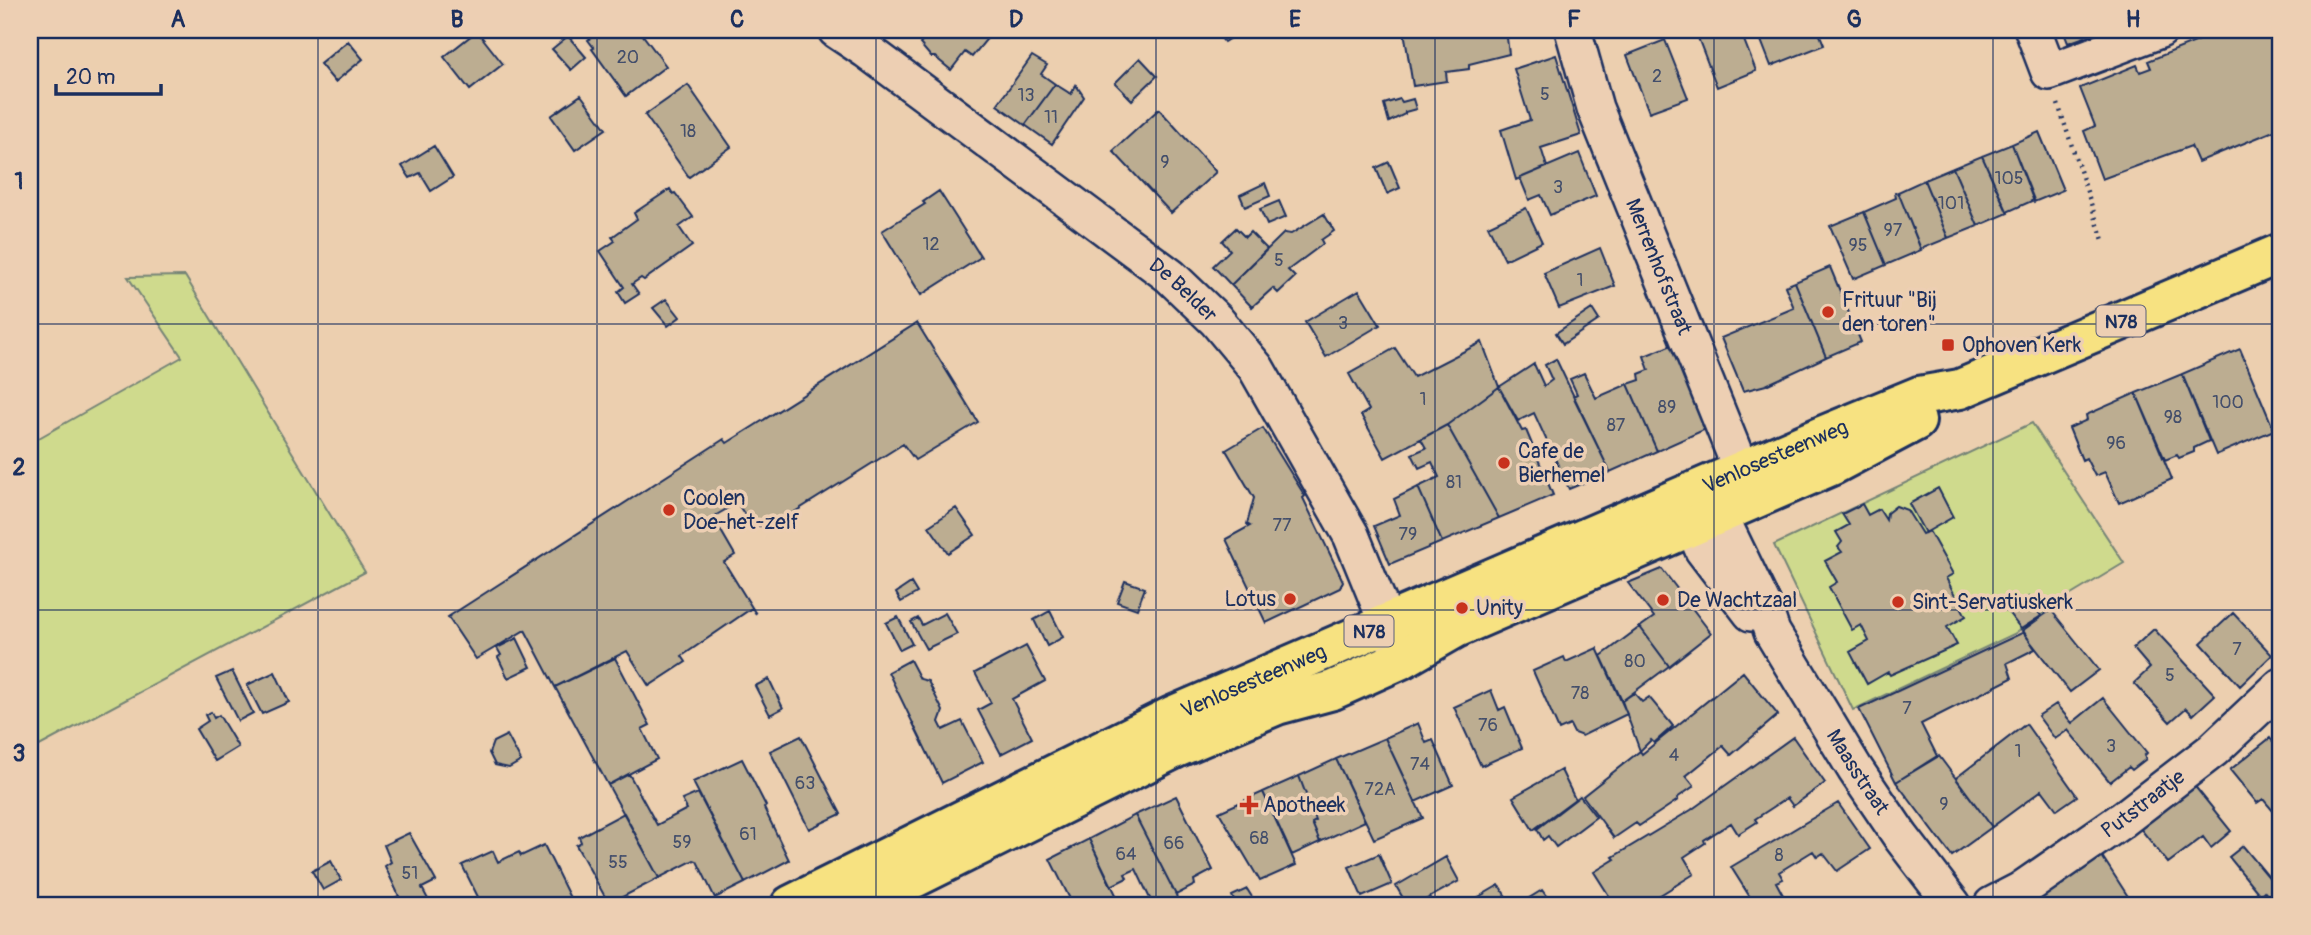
<svg xmlns="http://www.w3.org/2000/svg" width="2311" height="935" viewBox="0 0 2311 935" font-family="Pangolin,sans-serif">
<style>
.green{fill:#cfda8d;stroke:#758476;stroke-width:2}
.building{fill:#bcad91;stroke:#1b2f5e;stroke-width:2}
.lines{fill:none;stroke-linecap:round;stroke-linejoin:round}
.minor-casing{stroke:#1b2f5e;stroke-width:40}
.primary-casing{stroke:#1b2f5e;stroke-width:44}
.path{stroke:#1b2f5e;stroke-width:4.5;stroke-dasharray:2 5;stroke-linecap:butt}
.minor{stroke:#edcfb3;stroke-width:35}
.primary{stroke:#f7e281;stroke-width:38}
.grid{fill:none;stroke:#1b2f5e;stroke-width:2;stroke-opacity:0.55}
.poi-dot{fill:#c8321e;stroke:#edcfb3;stroke-width:2.5}
.labels{text-anchor:middle;stroke-width:7;stroke-linejoin:round;paint-order:stroke}
.number-label{font-size:18px;fill:#434e6b}
.shield{fill:#edcfb3;stroke:#5a5f78;stroke-width:2}
.shield-label{font-size:19px;font-weight:bold;fill:#1b2f5e}
.street-label{font-size:21px;fill:#1b2f5e;stroke:#edcfb3}
.poi-label{font-size:21px;fill:#1b2f5e;stroke:#edcfb3;text-anchor:start}
.neatline{fill:none;stroke:#1b2f5e;stroke-width:2.5}
.grid-label{font-size:23px;text-anchor:middle;font-weight:bold;fill:#1b2f5e}
</style>
<rect width="100%" height="100%" fill="#eccfaf"/>
<filter id="ink" filterUnits="userSpaceOnUse"><feTurbulence type="fractalNoise" baseFrequency=".0143" numOctaves="2"/><feDisplacementMap in="SourceGraphic" scale="14" xChannelSelector="R" yChannelSelector="G"/><feConvolveMatrix kernelMatrix="1 2 1 2 8 2 1 2 1" color-interpolation-filters="sRGB"/></filter>
<g filter="url(#ink)">
<path class="green" d="M185,276L365,572L30,751V443L182,357L128,277Z
M2032,423L2124,563L2056,604L2014,634L1853,710L1774,545Z"/>
<path class="building" d="M601,30H639L666,66L626,96L592,49L594,48L588,40Z
M932,30H994L972,57L965,52L951,70L935,57H931L920,44Z
M1215,30H1243L1224,42Z
M1412,30H1506L1509,54L1469,64V69L1446,72L1447,81L1413,86L1404,31Z
M1695,30H1740L1756,71L1717,87Z
M1757,30H1818L1824,45L1771,66Z
M2063,30H2104L2068,43Z
M2194,30H2281V128L2198,162L2191,146L2102,179L2084,131L2095,126L2080,88L2137,65L2140,72L2151,68L2148,61L2198,41Z
M477,31L503,64L470,90L444,57Z
M568,36L586,57L571,70L552,49Z
M1665,40L1688,98L1649,112L1627,55Z
M348,41L363,59L335,82L320,64Z
M1556,55L1581,135L1541,148L1547,167L1516,180L1501,130L1530,120L1514,69Z
M1032,56L1047,65L1041,74L1055,84L1025,125L997,105Z
M1140,58L1157,76L1132,100L1115,83Z
M1055,84L1071,94L1076,85L1084,97L1052,144L1025,125Z
M688,85L731,147L689,177L645,115Z
M581,95L606,129L575,150L551,116Z
M1400,99L1402,102L1413,99L1416,109L1405,112V114L1389,122L1384,104Z
M1159,109L1216,172L1171,213L1113,151Z
M2039,132L2063,190L2034,202L2012,144Z
M2012,144L2034,200L2007,212L1982,156Z
M434,146L453,177L431,191L420,173L410,178L402,166Z
M1579,153L1596,196L1550,215L1541,195L1529,200L1520,178Z
M1982,156L2008,213L1978,226L1953,168Z
M1389,162L1400,188L1387,194L1376,168Z
M1953,168L1978,226L1948,238L1924,180Z
M1924,180L1948,238L1921,249L1898,192Z
M1265,183L1270,196L1245,207L1240,195Z
M670,189L673,194L675,193L693,217L679,227L692,246L644,280L641,278L632,284L639,294L625,303L618,292L624,287L600,251L615,241L612,237L637,219L634,213Z
M939,191L981,257L921,295L882,231L925,204L923,202Z
M1898,192L1921,250L1886,265L1864,212L1896,198L1895,193Z
M1279,201L1286,217L1267,225L1260,209Z
M1526,208L1542,242L1505,260L1488,226Z
M1864,212L1886,265L1853,279L1830,226Z
M1324,214L1334,231L1321,240L1323,244L1288,270L1295,277L1278,293L1273,288L1252,307L1231,285L1284,233L1291,234Z
M1236,228L1245,237L1250,232L1267,249L1231,285L1213,266L1230,250L1222,241Z
M1600,248L1615,286L1559,308L1544,273Z
M1830,267L1861,342L1826,357L1795,282Z
M1795,282L1826,357L1766,385L1743,391L1721,338L1794,308L1785,286Z
M1359,290L1380,325L1326,357L1305,322Z
M666,299L680,317L668,326L653,308Z
M1592,309L1599,320L1563,344L1556,333Z
M917,323L978,422L915,460L903,444L769,528L751,524L737,503L713,517L735,555L724,562L756,614L752,608L682,656L686,662L649,686L627,651L555,687L525,630L476,659L448,617L724,439L727,443Z
M1482,342L1499,387L1447,425L1385,458L1361,415L1369,410L1349,374L1395,348L1414,377Z
M1672,345L1706,429L1657,451L1628,384L1640,380L1639,374L1649,370L1644,356Z
M2240,349L2274,430L2216,455L2182,374Z
M1556,359L1610,472L1569,489L1534,413L1518,421L1499,387L1534,364L1544,386L1552,380L1545,365Z
M1584,373L1596,398L1628,384L1657,451L1610,472L1573,396L1577,394L1570,379Z
M2182,374L2209,441L2194,448V452L2179,458L2177,455L2165,460L2136,393Z
M1499,387L1522,431L1526,430L1553,495L1499,518L1447,425Z
M2136,393L2172,479L2119,503L2105,472L2095,476L2086,458L2082,460L2069,428L2087,420L2086,415Z
M1447,425L1499,518L1442,542L1418,487L1439,477L1432,462L1419,468L1412,454L1426,448L1421,439Z
M1263,428L1305,496L1303,498L1343,581L1340,588L1266,623L1226,539L1250,526L1247,524L1254,498L1226,450Z
M1418,487L1442,542L1390,564L1374,526L1400,515L1394,499Z
M1938,488L1953,517L1925,533L1909,504Z
M1862,504L1868,515L1879,509L1886,520L1887,513L1896,506L1907,510L1922,534L1929,531L1953,574L1946,578L1966,616L1947,627L1957,645L1890,675L1888,672L1867,684L1850,652L1869,641L1861,625L1852,630L1829,587L1837,582L1825,561L1842,552L1838,547L1842,542L1836,532L1849,525L1842,514Z
M956,508L975,535L948,553L929,526Z
M1662,569L1711,633L1669,666L1640,627L1654,617L1628,583Z
M1125,581L1145,588L1137,609L1117,602Z
M911,583L917,593L901,602L896,593Z
M2029,597L2041,616L2021,629L2007,611Z
M2051,610L2099,670L2070,692L2022,631Z
M1050,611L1063,637L1047,646L1034,620Z
M945,613L957,634L926,649L911,622L918,618L922,625Z
M2233,613L2272,655L2240,686L2201,643Z
M898,617L912,644L900,650L886,623Z
M1640,627L1669,666L1622,701L1601,656Z
M2154,629L2215,695L2193,715L2186,708L2170,722L2134,683L2150,668L2133,648Z
M2024,632L2035,649L2007,663L2012,678L1921,724L1937,756L1896,782L1859,709Z
M517,638L531,667L508,678L498,657L501,655L497,648Z
M1026,646L1045,681L1012,699L1032,738L1001,754L978,710L991,703L975,673Z
M1597,648L1627,714L1582,736L1574,733L1570,725L1559,730L1533,671L1564,657L1566,662Z
M615,658L650,725L642,729L657,759L608,785L555,687Z
M910,660L920,679L928,681L943,711L939,722L943,730L962,721L983,762L942,783L888,672Z
M232,671L253,713L238,721L216,678Z
M275,672L289,702L262,714L247,685Z
M1743,672L1778,715L1731,755L1723,746L1686,776L1694,786L1677,798L1678,800L1639,826L1636,823L1614,838L1583,796L1640,751L1642,754Z
M769,679L783,708L770,715L755,686Z
M1491,690L1499,710L1505,707L1522,748L1481,766L1454,707Z
M1634,693L1642,702L1649,697L1673,726L1654,743L1651,740L1640,751L1622,701Z
M2103,698L2147,753L2144,756L2146,759L2132,770L2129,767L2110,782L2068,730L2055,739L2038,716L2056,704L2072,723Z
M211,712L214,718L219,715L238,747L215,761L196,729L208,721L205,715Z
M1418,723L1426,743L1433,740L1453,785L1415,802L1385,738Z
M2026,724L2077,796L2057,810L2042,790L1992,827L1956,778Z
M507,735L521,761L509,768L495,765L489,753L493,742Z
M801,736L841,814L809,829L770,751Z
M1793,737L1825,783L1793,806L1787,798L1755,819L1757,822L1738,834L1731,823L1704,840L1705,843L1684,857L1694,874L1644,905L1640,901L1634,905H1615L1594,872L1615,859L1613,857L1691,810Z
M1385,738L1423,818L1374,839L1336,759Z
M2270,738L2281,752V816L2279,818L2263,799L2257,803L2230,770Z
M1939,756L1992,827L1952,856L1896,782Z
M742,759L766,806L764,808L789,860L745,883L693,782Z
M1336,759L1365,821L1320,842L1312,823L1316,821L1299,776Z
M1561,770L1575,799L1533,830L1513,797Z
M629,774L657,825L687,809L682,800L698,793L745,883L715,898L697,861L694,860L659,878L608,785Z
M1299,776L1316,821L1312,823L1320,842L1292,855L1263,792Z
M2193,784L2231,831L2211,848L2203,837L2168,863L2139,827Z
M1263,792L1296,865L1260,881L1219,812Z
M1176,796L1213,870L1194,880L1195,885L1176,895L1135,815Z
M1580,796L1596,817L1556,847L1548,836L1543,840L1537,829Z
M1838,803L1870,849L1837,871L1823,853L1817,857L1813,851L1779,872L1783,879L1776,882L1784,897L1772,905H1755L1731,867Z
M624,813L659,878L609,904L576,845L581,842L579,837Z
M1135,815L1176,895L1179,905H1153L1136,869L1125,874L1127,878L1111,886L1089,839Z
M409,833L436,881L422,888L431,905H380L399,896L385,866L391,862L384,845Z
M1089,839L1121,905H1073L1050,859Z
M544,845L570,898L555,905H482L462,865L493,851L498,862L519,852L521,856Z
M2243,846L2271,880L2278,875L2281,879V905H2275L2264,891L2262,893L2270,904L2256,905L2253,901L2260,895L2229,857Z
M2098,850L2129,898L2120,905H2014Z
M1379,854L1392,884L1362,897L1349,867Z
M1446,857L1459,881L1416,905H1407L1396,886Z
M331,861L341,880L323,890L312,871Z
M1499,885L1511,905H1465Z
M1247,889L1257,905H1236L1232,896Z
M1542,890L1549,900L1554,897L1559,905H1518Z"/>
<g class="lines">
<g class="minor-casing">
<g id="minor">
<path id="s1" d="M836,30L866,50L1170,276L1216,320L1256,368L1351,535L1398,650"/>
<path id="s2" d="M1573,30L1595,108L1752,497"/>
<path d="M2033,30L2049,72L2160,30"/>
<path id="s3" d="M1699,494L1719,514L1763,605L1772,632L1855,769L1901,837L1953,905"/>
<path d="M1694,499L1693,526L1703,550L1751,613"/>
<path id="s4" d="M1992,905L2021,890L2122,820L2213,750L2281,686"/>
</g>
</g>
<g class="primary-casing">
<g id="primary">
<path id="s5" d="M791,905L1172,716L1822,436L1919,396L1960,389L2281,253"/>
<path d="M860,905L1176,748L1277,705L1333,690L1402,659L1456,628L1833,465L1916,421"/>
</g>
</g>
<path class="path" d="M2058,104L2104,243"/>
<use href="#minor" class="minor"/>
<use href="#primary" class="primary"/>
</g>
</g>
<path class="grid" d="M318,30V905M597,30V905M876,30V905M1156,30V905M1435,30V905M1714,30V905M1993,30V905M30,324H2281M30,610H2281"/>
<g class="poi-dot">
<circle cx="1828" cy="312" r="7"/>
<rect x="1941" y="338" width="14" height="14" rx="3.5"/>
<circle cx="1504" cy="463" r="7"/>
<circle cx="669" cy="510" r="7"/>
<circle cx="1290" cy="599" r="7"/>
<circle cx="1663" cy="600" r="7"/>
<circle cx="1898" cy="602" r="7"/>
<circle cx="1462" cy="608" r="7"/>
<path d="M1245.5 794.5h7v7h7v7h-7v7h-7v-7h-7v-7h7z"/>
</g>
<g class="labels">
<g class="number-label">
<text x="628" y="63">20</text>
<text x="1657" y="82">2</text>
<text x="1545" y="100">5</text>
<text x="1026" y="101">13</text>
<text x="1051" y="123">11</text>
<text x="688" y="137">18</text>
<text x="1165" y="168">9</text>
<text x="2009" y="184">105</text>
<text x="1558" y="193">3</text>
<text x="1951" y="209">101</text>
<text x="1893" y="236">97</text>
<text x="931" y="250">12</text>
<text x="1858" y="251">95</text>
<text x="1279" y="266">5</text>
<text x="1580" y="286">1</text>
<text x="1343" y="329">3</text>
<text x="1423" y="405">1</text>
<text x="2228" y="408">100</text>
<text x="1667" y="413">89</text>
<text x="2173" y="423">98</text>
<text x="1616" y="431">87</text>
<text x="2116" y="449">96</text>
<text x="1454" y="488">81</text>
<text x="1282" y="531">77</text>
<text x="1408" y="540">79</text>
<text x="2237" y="655">7</text>
<text x="1635" y="667">80</text>
<text x="2170" y="681">5</text>
<text x="1580" y="699">78</text>
<text x="1907" y="714">7</text>
<text x="1488" y="731">76</text>
<text x="2111" y="752">3</text>
<text x="2018" y="757">1</text>
<text x="1674" y="761">4</text>
<text x="1420" y="770">74</text>
<text x="805" y="789">63</text>
<text x="1380" y="795">72A</text>
<text x="1944" y="810">9</text>
<text x="748" y="840">61</text>
<text x="1259" y="844">68</text>
<text x="682" y="848">59</text>
<text x="1174" y="849">66</text>
<text x="1126" y="860">64</text>
<text x="1779" y="861">8</text>
<text x="618" y="868">55</text>
<text x="410" y="879">51</text>
</g>
<g class="shield">
<rect x="2096.5" y="305.5" width="49" height="31" rx="5"/>
<rect x="1344.5" y="615.5" width="49" height="31" rx="5"/>
</g>
<g class="shield-label">
<text x="2121" y="328">N78</text>
<text x="1369" y="638">N78</text>
</g>
<g class="street-label">
<text dy="7" stroke="none"><textPath href="#s2" startOffset="252">Merrenhofstraat</textPath></text>
<text dy="7" stroke="none"><textPath href="#s1" startOffset="434">De Belder</textPath></text>
<text dy="7" stroke="none"><textPath href="#s5" startOffset="1082">Venlosesteenweg</textPath></text>
<text dy="7" stroke="none"><textPath href="#s5" startOffset="514">Venlosesteenweg</textPath></text>
<text dy="7" stroke="none"><textPath href="#s3" startOffset="322">Maasstraat</textPath></text>
<text dy="7" stroke="none"><textPath href="#s4" startOffset="182">Putstraatje</textPath></text>
</g>
<g class="poi-label">
<text x="1842" y="307">Frituur "Bij<tspan x="1842" dy="24">den toren"</tspan></text>
<text x="1962" y="352">Ophoven Kerk</text>
<text x="1518" y="458">Cafe de<tspan x="1518" dy="24">Bierhemel</tspan></text>
<text x="683" y="505">Coolen<tspan x="683" dy="24">Doe-het-zelf</tspan></text>
<text x="1276" y="606" text-anchor="end">Lotus</text>
<text x="1677" y="607">De Wachtzaal</text>
<text x="1912" y="609">Sint-Servatiuskerk</text>
<text x="1476" y="615">Unity</text>
<text x="1263" y="812">Apotheek</text>
</g>
</g>
<rect width="2311" height="935" fill="none" stroke="#edcfb3" stroke-width="77"/>
<path d="M56 84v10h105v-10" fill="none" stroke="#1b2f5e" stroke-width="3.5"/>
<text x="66" y="84" font-size="21" fill="#1b2f5e" stroke="#edcfb3" stroke-width="5" paint-order="stroke">20 m</text>
<rect x="38" y="38" width="2234" height="859" class="neatline"/>
<g class="grid-label">
<text x="178" y="27">A</text>
<text x="457" y="27">B</text>
<text x="737" y="27">C</text>
<text x="1016" y="27">D</text>
<text x="1295" y="27">E</text>
<text x="1574" y="27">F</text>
<text x="1854" y="27">G</text>
<text x="2133" y="27">H</text>
<text x="19" y="189">1</text>
<text x="19" y="475">2</text>
<text x="19" y="761">3</text>
</g>
</svg>
